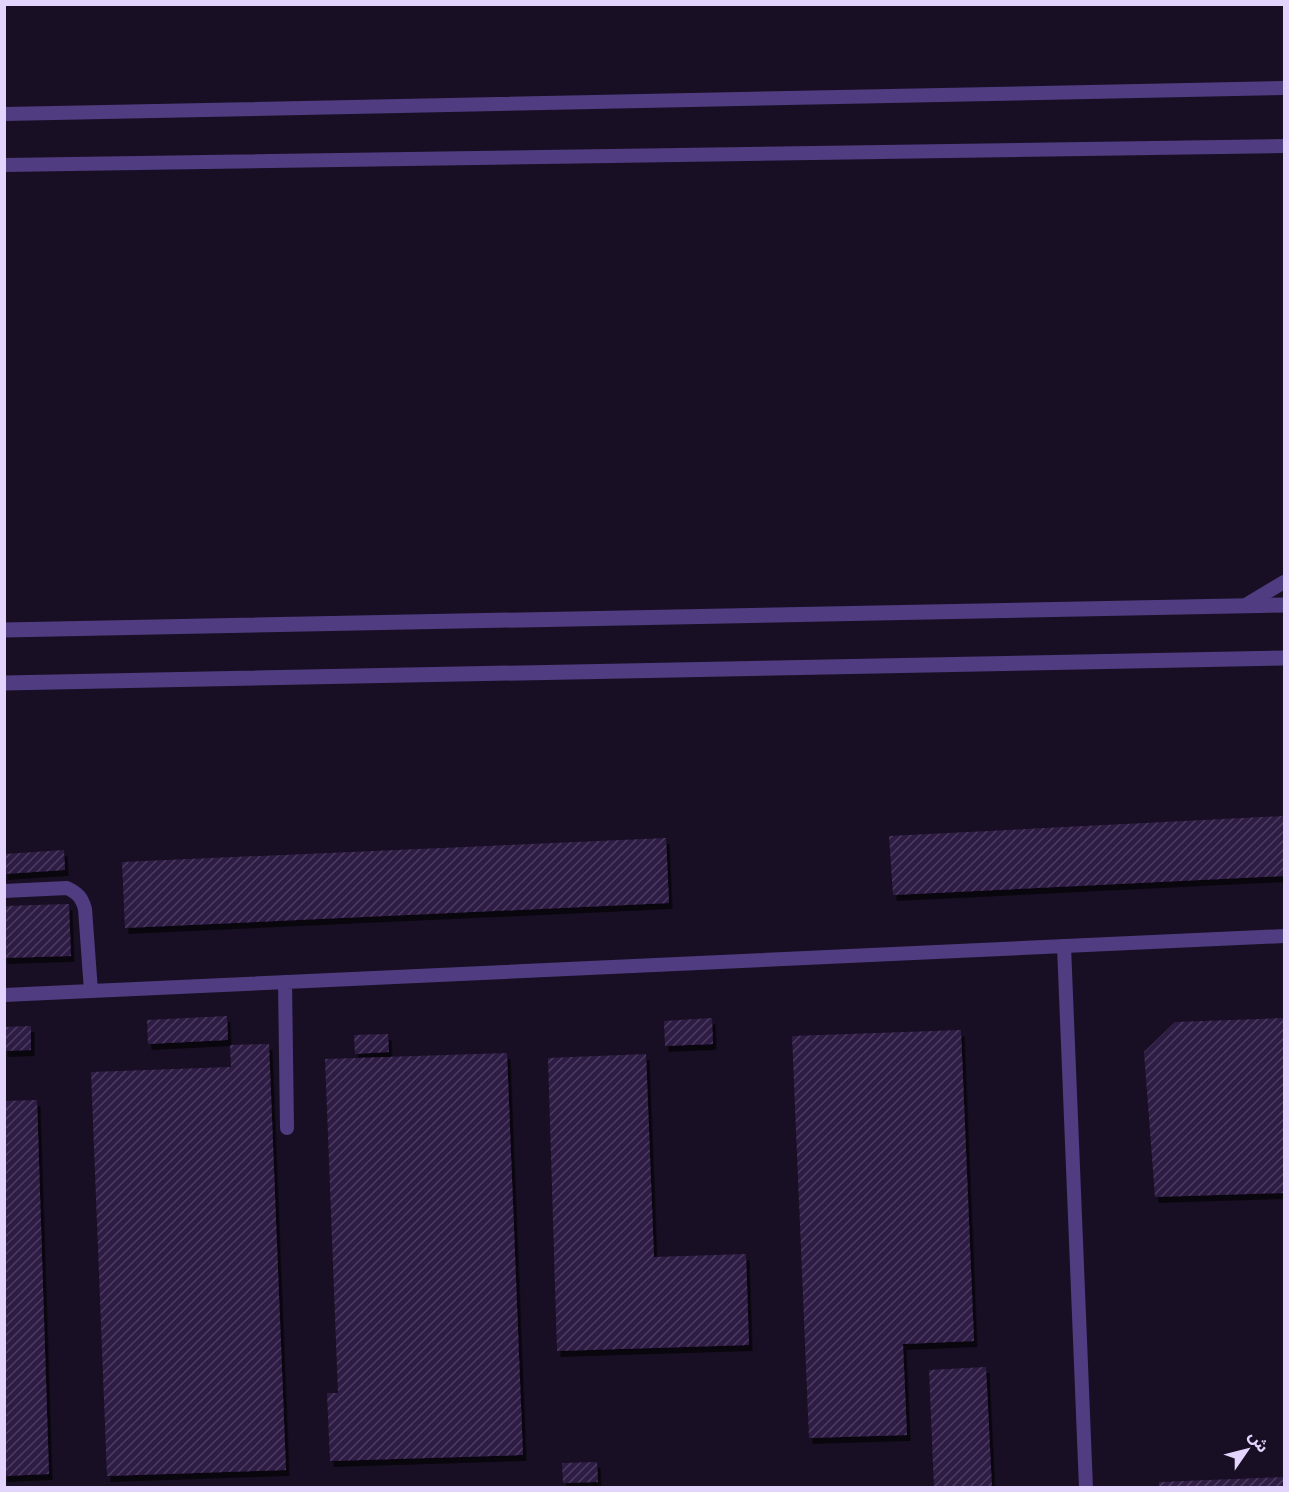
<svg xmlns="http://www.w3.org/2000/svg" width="1289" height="1492" viewBox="0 0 1289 1492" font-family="Raleway,'Noto Sans Arabic',sans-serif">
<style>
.building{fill:url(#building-hatch);filter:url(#shadow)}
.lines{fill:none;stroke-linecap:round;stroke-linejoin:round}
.service{stroke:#503c81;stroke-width:14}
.tertiary{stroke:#503c81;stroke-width:15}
</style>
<defs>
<pattern id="building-hatch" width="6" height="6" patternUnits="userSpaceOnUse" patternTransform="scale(1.5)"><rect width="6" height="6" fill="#2e1c44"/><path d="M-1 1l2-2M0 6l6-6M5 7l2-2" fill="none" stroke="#4c3c60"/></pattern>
<filter id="shadow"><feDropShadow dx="3.5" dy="6" stdDeviation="0" flood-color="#0009"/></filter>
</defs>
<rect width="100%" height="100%" fill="#180f24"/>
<path class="building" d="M1284,816V876L893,895L889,836Z
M666,838L669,903L125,928L122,862Z
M64,850L65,870L4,874V854Z
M69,904L71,956L4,958V906Z
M227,1016L228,1040L148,1044L147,1020Z
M712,1018L713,1044L665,1046L664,1021Z
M1284,1018V1193L1155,1197L1144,1052L1175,1022Z
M31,1026V1050L4,1051V1027Z
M961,1030L974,1341L903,1344L907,1435L809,1438L792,1036Z
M388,1034L389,1052L355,1054L354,1035Z
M269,1044L286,1470L107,1476L91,1072L231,1067L230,1045Z
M507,1053L523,1455L330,1461L327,1393H338L325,1059Z
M646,1054L654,1257L746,1254L749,1345L557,1351L548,1058Z
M37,1100L49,1474L4,1476V1101Z
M986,1367L992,1488H934L929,1370Z
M597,1462L598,1482L563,1483L562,1463Z
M1284,1477V1488H1159V1482Z"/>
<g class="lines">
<path class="service" d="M4,114L1284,88
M4,165L1284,146
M1244,606L1284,582
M4,891L67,888C78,893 82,898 85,909L91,991
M1064,946L1086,1488
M285,982L287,1128
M4,995L1284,936"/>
<path class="tertiary" d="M4,630L1284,605
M4,683L1284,658"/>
</g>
<rect width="1289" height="1492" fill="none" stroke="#e3d4fd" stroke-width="12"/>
<g transform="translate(1247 1450) rotate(55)" stroke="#180f24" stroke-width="4.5" paint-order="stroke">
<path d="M0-4.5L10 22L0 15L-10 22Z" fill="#e3d4fd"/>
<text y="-9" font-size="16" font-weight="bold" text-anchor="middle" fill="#e3d4fd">ش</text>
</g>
</svg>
